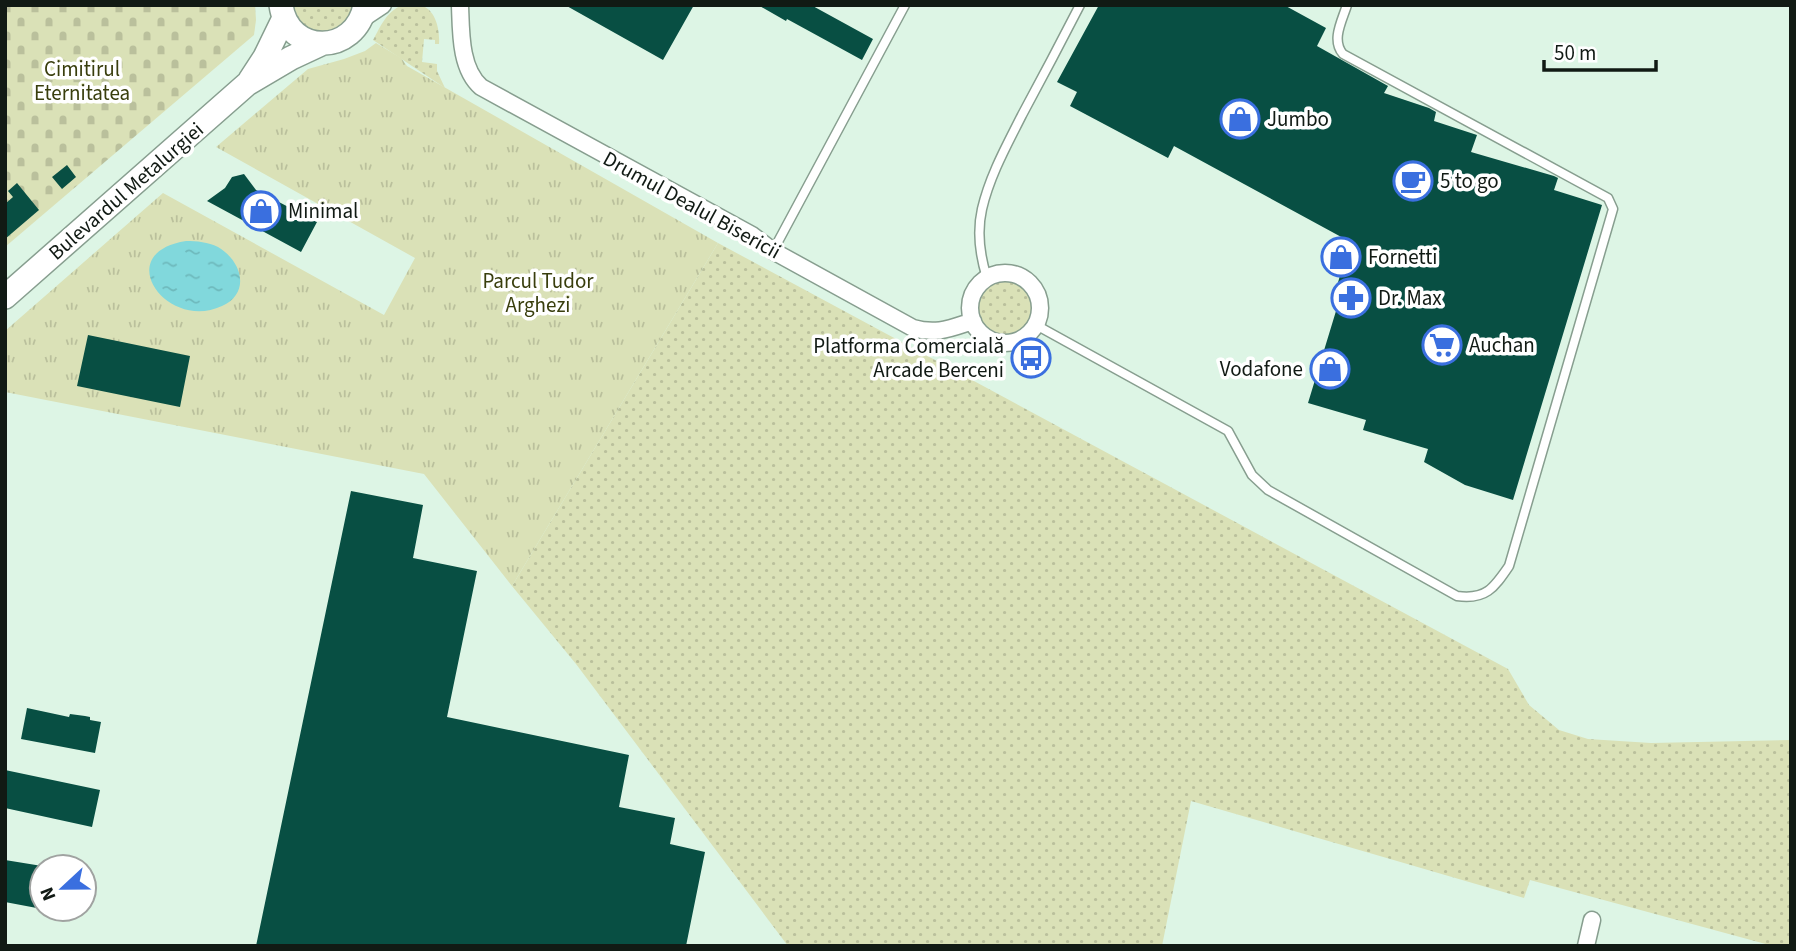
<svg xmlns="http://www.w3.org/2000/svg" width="1796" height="951" viewBox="0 0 1796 951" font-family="'Source Sans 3',sans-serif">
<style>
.grass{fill:url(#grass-dots)}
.cemetery{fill:url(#cemetery-stones)}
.park{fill:url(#park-tufts)}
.water{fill:url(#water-ripples)}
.building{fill:#084f43}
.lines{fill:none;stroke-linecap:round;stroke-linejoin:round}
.lane-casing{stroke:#879e8f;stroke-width:11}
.street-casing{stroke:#879e8f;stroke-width:19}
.secondary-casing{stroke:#879e8f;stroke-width:26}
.lane{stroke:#fff;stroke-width:8}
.street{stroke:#fff;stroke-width:16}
.secondary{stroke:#fff;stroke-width:23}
.labels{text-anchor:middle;stroke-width:7;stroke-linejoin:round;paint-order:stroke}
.park-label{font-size:21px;fill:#393e0d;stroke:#fff}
.poi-label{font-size:21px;fill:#111a14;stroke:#fff;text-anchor:start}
.street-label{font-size:21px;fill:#111a14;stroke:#fff}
</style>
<defs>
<pattern id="grass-dots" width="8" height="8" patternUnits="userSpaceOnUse" patternTransform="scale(1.75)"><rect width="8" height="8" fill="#dae1b7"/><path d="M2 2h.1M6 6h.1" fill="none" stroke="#bac09c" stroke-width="1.8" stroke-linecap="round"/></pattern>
<pattern id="cemetery-stones" width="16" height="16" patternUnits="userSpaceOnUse" patternTransform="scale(1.75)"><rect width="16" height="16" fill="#dae1b7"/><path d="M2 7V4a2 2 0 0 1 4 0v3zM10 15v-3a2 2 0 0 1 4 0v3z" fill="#bac09c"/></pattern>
<pattern id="park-tufts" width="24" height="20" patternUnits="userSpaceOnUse" patternTransform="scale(1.75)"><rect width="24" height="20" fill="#dae1b7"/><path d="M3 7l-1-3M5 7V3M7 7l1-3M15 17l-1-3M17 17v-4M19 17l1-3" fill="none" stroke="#bac09c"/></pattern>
<pattern id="water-ripples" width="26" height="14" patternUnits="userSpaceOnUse" patternTransform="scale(1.75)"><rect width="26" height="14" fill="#81d8dc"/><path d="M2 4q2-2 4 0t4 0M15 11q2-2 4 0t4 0" fill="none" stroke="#6eb9bc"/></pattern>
</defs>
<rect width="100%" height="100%" fill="#ddf5e5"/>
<path class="grass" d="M294,5H354C342,40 300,40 294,5Z
M402,5C407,5 415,4 420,5C436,9 440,30 439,44H435V40L424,39L422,62L437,64V71L445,88L373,40C381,26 386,12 402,5Z
M718,243L1508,669L1529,705L1559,730L1588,739L1651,743L1791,740V946H1773L1530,880L1524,898L1191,801L1162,946H788L576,664L512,586Z
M975 308a30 30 0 1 1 60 0a30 30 0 1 1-60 0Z"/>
<path class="cemetery" d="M5,5H255L256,20L254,35L5,247Z"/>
<path class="park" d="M376,43L401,58L407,66L718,243L512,586L424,474L5,392V331L163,193L384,315L415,258L216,147L308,69L344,59L365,51Z"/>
<path class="water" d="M186,241C197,241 208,242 218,247C242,261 251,293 222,306C167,332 110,253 186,241Z"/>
<path class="building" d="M565,5H694L663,60Z
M758,5H811L873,39L862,60L787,19L786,21Z
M1099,5H1284L1326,28L1317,46L1388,86L1384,93L1429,108L1436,112L1434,121L1477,135L1471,152L1554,176L1558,178L1554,190L1602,205L1513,500L1465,485L1424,462L1428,449L1363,430L1366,420L1308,403L1343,288L1337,286L1343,265L1349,267L1356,245L1174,146L1168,158L1070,106L1077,92L1057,82Z
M67,165L76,177L62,189L52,177Z
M244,174L256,190L317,222L301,252L207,201L225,188L232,177Z
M17,183L39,210L5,239V204L13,197L8,191Z
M88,335L190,356L180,407L77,386Z
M351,491L423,505L413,558L477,571L447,717L629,755L619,807L675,818L670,844L705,852L686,946H256Z
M27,708L69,717L70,714L85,716L90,717V720L101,722L95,753L21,739Z
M5,770L100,790L92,827L5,808Z
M5,860L42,866V909L5,902Z"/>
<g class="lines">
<g class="lane-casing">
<path id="lane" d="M773,251L905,5
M987,278C980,256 977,231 982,209C990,175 1007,145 1022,115C1042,78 1061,42 1080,5
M1036,325L1228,431L1252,475L1268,490L1457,596C1486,600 1494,588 1509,566L1613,209L1608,198L1343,54C1331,40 1342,21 1347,5"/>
</g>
<g class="street-casing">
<path id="street" d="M460,5C461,32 460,69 481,87L752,235L773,251L913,328C937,335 951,328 973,321
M362,19L383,5
M970 308a35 35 0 1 1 70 0a35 35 0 1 1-70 0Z
M1586,946L1592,920"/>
</g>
<g class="secondary-casing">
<path id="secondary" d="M281,5C288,56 356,56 365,5
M250,80L265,57L284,18
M5,297L247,84L291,58L321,44"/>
</g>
<use href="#lane" class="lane"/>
<use href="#street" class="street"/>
<use href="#secondary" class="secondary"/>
</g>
<defs>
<g id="shop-ring" transform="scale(2.0125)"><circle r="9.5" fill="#fff" stroke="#3a6fdf" stroke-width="1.5"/><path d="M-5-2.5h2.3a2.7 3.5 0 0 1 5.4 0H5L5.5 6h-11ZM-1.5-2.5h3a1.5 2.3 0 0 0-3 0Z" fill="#3a6fdf"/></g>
<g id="cafe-ring" transform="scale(2.0125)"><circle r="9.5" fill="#fff" stroke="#3a6fdf" stroke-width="1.5"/><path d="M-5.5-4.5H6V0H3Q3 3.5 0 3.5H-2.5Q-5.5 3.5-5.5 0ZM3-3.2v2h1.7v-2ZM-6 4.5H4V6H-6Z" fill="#3a6fdf"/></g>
<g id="pharmacy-ring" transform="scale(2.0125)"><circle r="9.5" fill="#fff" stroke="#3a6fdf" stroke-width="1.5"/><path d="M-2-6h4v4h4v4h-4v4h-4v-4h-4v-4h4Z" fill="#3a6fdf"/></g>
<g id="supermarket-ring" transform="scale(2.0125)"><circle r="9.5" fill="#fff" stroke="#3a6fdf" stroke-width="1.5"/><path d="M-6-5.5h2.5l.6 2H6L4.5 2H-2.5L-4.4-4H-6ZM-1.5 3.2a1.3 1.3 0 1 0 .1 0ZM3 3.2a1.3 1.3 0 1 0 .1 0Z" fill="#3a6fdf"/></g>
<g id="bus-ring" transform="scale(2.0125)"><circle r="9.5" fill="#fff" stroke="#3a6fdf" stroke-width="1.5"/><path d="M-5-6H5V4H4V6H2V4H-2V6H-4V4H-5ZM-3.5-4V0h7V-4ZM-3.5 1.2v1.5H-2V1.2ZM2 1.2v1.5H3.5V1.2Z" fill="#3a6fdf"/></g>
</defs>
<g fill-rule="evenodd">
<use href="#shop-ring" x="1240" y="119"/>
<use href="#cafe-ring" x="1413" y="181"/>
<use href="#shop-ring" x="261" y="211"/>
<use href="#shop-ring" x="1341" y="257"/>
<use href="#pharmacy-ring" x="1351" y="298"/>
<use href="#supermarket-ring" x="1442" y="345"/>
<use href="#bus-ring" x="1031" y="358"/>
<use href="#shop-ring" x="1330" y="369"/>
</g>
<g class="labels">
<g class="park-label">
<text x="82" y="76">Cimitirul<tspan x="82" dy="24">Eternitatea</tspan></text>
<text x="538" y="288">Parcul Tudor<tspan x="538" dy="24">Arghezi</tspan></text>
</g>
<g class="poi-label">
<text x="1267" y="126">Jumbo</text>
<text x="1440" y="188">5 to go</text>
<text x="288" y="218">Minimal</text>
<text x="1368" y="264">Fornetti</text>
<text x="1378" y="305">Dr. Max</text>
<text x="1469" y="352">Auchan</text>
<text x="1004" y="353" text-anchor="end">Platforma Comercială<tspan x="1004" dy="24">Arcade Berceni</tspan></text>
<text x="1303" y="376" text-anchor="end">Vodafone</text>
</g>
<g class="street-label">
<text transform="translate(126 191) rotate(-41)" y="7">Bulevardul Metalurgiei</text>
<text transform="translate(692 205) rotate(29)" y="7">Drumul Dealul Bisericii</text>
</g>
</g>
<rect width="1796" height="951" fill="none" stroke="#111a14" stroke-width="14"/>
<g transform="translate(63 888) rotate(248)"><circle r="33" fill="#ffffff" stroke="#a0a3a1" stroke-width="2"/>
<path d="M0-5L12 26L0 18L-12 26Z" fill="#3a6fdf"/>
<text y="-10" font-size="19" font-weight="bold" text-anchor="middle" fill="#111a14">N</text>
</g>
<path d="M1544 60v10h112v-10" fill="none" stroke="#111a14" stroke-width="3.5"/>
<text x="1554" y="60" font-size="21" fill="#111a14" stroke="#ffffff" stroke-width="5" paint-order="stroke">50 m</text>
</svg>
